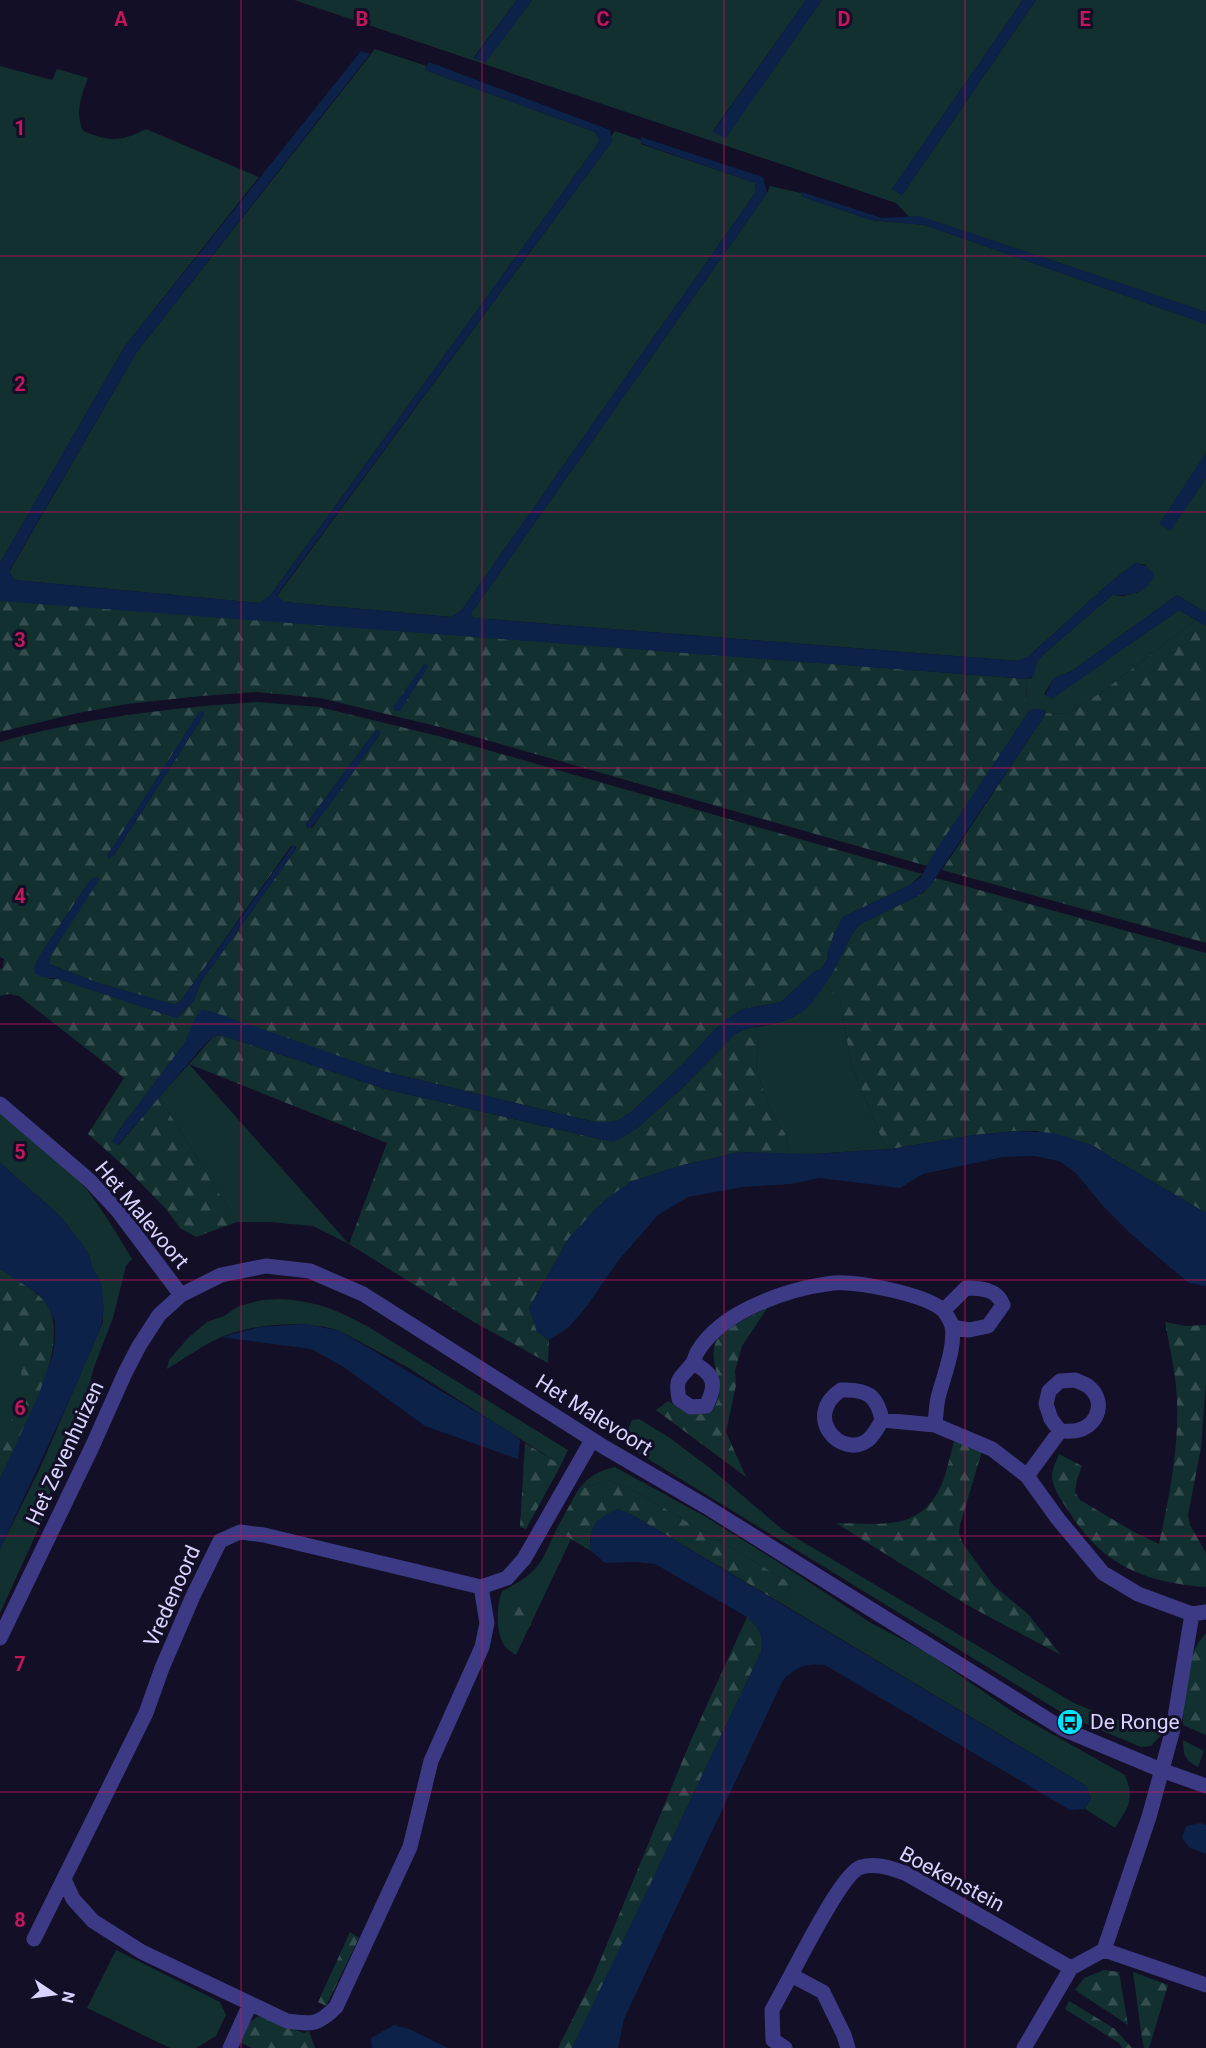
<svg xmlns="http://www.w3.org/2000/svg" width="1206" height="2048" viewBox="0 0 1206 2048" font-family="Roboto,sans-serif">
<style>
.green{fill:#12302f}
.forest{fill:url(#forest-firs);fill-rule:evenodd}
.water{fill:#0c2248}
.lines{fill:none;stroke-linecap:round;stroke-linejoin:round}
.minor{stroke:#3d3a85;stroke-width:15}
.tertiary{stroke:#3d3a85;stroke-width:15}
.grid{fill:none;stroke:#c2185b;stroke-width:1.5;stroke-opacity:0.55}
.labels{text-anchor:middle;stroke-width:6;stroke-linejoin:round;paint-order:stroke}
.street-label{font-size:21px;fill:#d9d4ff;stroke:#130f26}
.poi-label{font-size:21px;fill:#d9d4ff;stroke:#130f26;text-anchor:start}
.grid-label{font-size:20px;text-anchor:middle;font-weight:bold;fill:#c2185b;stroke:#130f26;stroke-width:6;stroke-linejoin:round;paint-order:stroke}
</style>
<defs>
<pattern id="forest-firs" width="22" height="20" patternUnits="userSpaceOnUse" patternTransform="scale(1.5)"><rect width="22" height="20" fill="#12302f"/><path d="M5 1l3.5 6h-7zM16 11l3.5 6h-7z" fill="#344d4e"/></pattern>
</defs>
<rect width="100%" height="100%" fill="#130f26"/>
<path class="green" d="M294,0H517L474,57L485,62L532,0H806L713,131L725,138L822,0H1023L892,189L902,195L1036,0H1206V312L925,218L909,217L896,203Z
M375,49L427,66L425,70L595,132L600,141L270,596L260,603L14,580L9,572L136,353Z
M0,66L52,80L57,69L88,78C81,96 75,113 83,131C110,142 120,142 146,129L259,177L125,346L0,563Z
M615,131L641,140V144L755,183L756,192L461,611L451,617L283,602L277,596L612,141L611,136Z
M770,186L801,193L803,197L871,220L925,225L1206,324V453L1160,524L1170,530L1206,478V613L1177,595L1072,671L1054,678L1044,694L1052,698L1179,610L1196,620L1102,692L1066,714L1046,713L1044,710L1035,709L1029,711L1026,707L1027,679L1032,678L1037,661L1045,653L1112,595L1123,596L1139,592L1146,565L1135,563L1106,586L1028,657L1018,661L474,618L471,616L472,612L767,193Z
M824,983L840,1001L851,1064L883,1142L891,1149L812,1154H790L785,1133L773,1117L756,1069L759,1039L756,1027C790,1022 807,1014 824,983Z
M189,1064L349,1244L313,1226L269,1222H237L159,1097Z
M0,1110C28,1134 59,1157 83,1185C102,1208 117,1234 132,1259L126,1266L113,1318L94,1367L81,1418L50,1493L53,1497L0,1613V1549L40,1468L103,1322L101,1283L92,1267L89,1255L81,1243L59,1215L0,1163Z
M0,1269L51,1311L0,1479Z
M279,1299C316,1301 335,1309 367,1326L568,1450L561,1465L407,1367L340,1331C307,1320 257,1323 224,1336C204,1344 186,1358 167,1369L169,1360L188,1338L207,1322L224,1316L239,1306L262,1300Z
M639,1419L670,1438L710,1468L783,1530L1072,1702L1100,1714L1162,1734L1151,1746L1141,1747L1069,1717L625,1445L624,1438L632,1420Z
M615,1467L706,1517L786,1567L871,1623L926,1652L1013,1712L1125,1775C1135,1801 1129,1805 1115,1828L1085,1809L1091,1798L1086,1786L779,1602L792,1584L630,1488L607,1480L578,1490C589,1476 598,1471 615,1467Z
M556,1530L571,1539L516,1655C513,1653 510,1651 507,1649C495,1637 496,1606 502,1591C538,1573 540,1566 556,1530Z
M1183,1740L1204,1751L1198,1767C1185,1760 1183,1755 1183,1740Z
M116,1950L220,2002L226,2015L216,2036L196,2048H170L87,2008Z"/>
<path class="forest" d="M7,600L1027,679L1026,707L1029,711L927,866L444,728L320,698L257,692L201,696L127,704L78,713L0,732V601Z
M1196,620L1206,626V943L942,870L1046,713L1066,714L1102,692Z
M257,702L319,707L442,737L922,874L910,885L843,917L834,934L827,956V960L820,970L815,971L781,1002L743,1009L722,1022L683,1064L631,1112L619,1120L609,1122H595L382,1071L318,1050L193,1022L191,1033L184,1044L116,1134L119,1145L159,1097L237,1222L196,1237L180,1228L166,1209L124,1166L88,1134L124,1078L19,996L9,994L0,996V969L3,968L4,959L0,957V742C84,718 170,708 257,702ZM204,715L114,855L107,856ZM376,730L380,734L312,828L306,824ZM291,846L296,847V849L201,982L194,1000L177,1018L59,979H50L34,969L39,957L88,883L69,925L50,956L49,964L98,983L175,1005L180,1002Z
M936,878L1206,953V1213L1119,1162L1092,1145L1037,1131H1017L975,1135L891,1149L883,1142L851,1064L840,1001L824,983L836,966L854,930L862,923L918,896L924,892Z
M756,1027L759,1039L756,1069L773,1117L785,1133L790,1154L741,1152L683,1165L630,1182L569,1238L529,1308L537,1331L549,1340L548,1363L474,1322L349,1244L387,1143L189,1064L213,1037L221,1035L385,1089L604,1140L636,1129L679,1091L735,1034L746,1028Z
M0,1269C15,1279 34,1288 45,1302C76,1341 18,1440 0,1479V1439L19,1407L23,1389L19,1350L9,1335L0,1328Z
M768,1307L742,1346L735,1371L736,1385L726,1432L746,1477L656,1410L668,1401C680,1408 696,1420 710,1411C730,1397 708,1362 715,1344C720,1330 754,1315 768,1307Z
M1165,1322L1186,1326L1206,1325V1382L1201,1448L1188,1515L1190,1525L1206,1553V1587C1146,1583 1102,1565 1070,1513C1063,1502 1052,1489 1052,1475C1052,1469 1057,1460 1059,1454L1082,1466L1077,1480L1075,1492L1080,1500L1134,1532L1159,1544C1170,1494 1181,1438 1176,1387C1174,1365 1169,1344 1165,1322Z
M954,1441L982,1451L960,1525L959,1534L963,1544L994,1586L1027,1613L1061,1655L967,1605L836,1523C879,1523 919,1533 941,1486C947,1472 950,1456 954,1441Z
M525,1443L561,1465L526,1529L520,1527Z
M607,1480L630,1488L792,1584L779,1602L634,1516L618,1509L590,1538L591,1551L556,1530L578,1490Z
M522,1597L533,1611L531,1626L511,1633L503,1614Z
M747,1617C760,1630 764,1633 761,1652L574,2045L572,2048H558L593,1978L691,1740Z
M1206,1633V1735L1183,1725C1184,1694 1183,1657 1206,1633Z
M350,1932L359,1938L326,2006L318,2002Z
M1104,1970L1119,1972L1128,2025L1075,1990L1084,1978Z
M1133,1972L1168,1985L1149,2048H1144L1142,2039Z
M1069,2001L1115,2029L1132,2048H1122L1119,2043L1065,2009Z
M260,2016L304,2033L309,2031L315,2048H252L239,2042C245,2031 248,2020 260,2016Z"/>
<path class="water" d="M517,0H532L485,63L474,58Z
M806,0H822L726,138L713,132Z
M1023,0H1036L902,195L892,189Z
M361,51L370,54L136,353L9,571L14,580L260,603L270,596L600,141L595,132L425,70L429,62L610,130L612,141L277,595L283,602L451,617L461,611L756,192L755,183L640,143L641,137L763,177L767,193L472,612L471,616L474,618L1018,661L1028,657L1106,586L1135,563C1144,565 1149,566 1154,574C1149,593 1130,596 1112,595L1045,653L1037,661L1034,676L1027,679L0,601V563L125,346Z
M802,192L882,218L917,216L925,218L1206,312V324L925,225L871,220L803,197L801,193Z
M1206,453V478L1170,531L1159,524Z
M1177,595L1206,613V626L1179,610L1056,696L1052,698L1045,696L1054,678L1072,671Z
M424,664H426L428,667L402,708L399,711H395L393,707Z
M1035,709H1042L1046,713L930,886L918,896L862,923C850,934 845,948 838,963C831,976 814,1003 802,1012C782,1027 757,1022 735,1034L679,1091L636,1129L622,1138L612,1142L604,1140L385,1089L221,1035L213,1037L205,1044L118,1145L115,1144L112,1141L116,1134L184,1044C190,1033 192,1019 202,1010L210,1011L382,1071L595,1122H609L619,1120L631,1112L683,1064L722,1022L743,1009L781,1002L815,971L820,970L827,960V956L834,934L843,917L910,885L921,877L932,856L1029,711Z
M203,711L204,715L114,855L109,859L107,856L199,712Z
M376,730H379L380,733C369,749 319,826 307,829L306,824Z
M293,845L296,849L201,982L194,1000L177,1018L59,979L41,977L35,973L34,969L39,957L88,883L93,878L97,877L99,880L50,956L49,964L98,983L176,1005L180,1002Z
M1017,1131L1054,1133L1092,1145L1119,1162L1206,1213V1286L1189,1283L1165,1263L1132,1235L1103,1206L1076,1173L1059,1161L1034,1156L1003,1157L923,1174L900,1188L820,1178L791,1184L743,1187L688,1197L658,1215L618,1261L587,1306L568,1328L549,1340L537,1332L529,1308L569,1238L602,1202L630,1182L683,1165L741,1152L812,1154L891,1149L975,1135Z
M0,1163L59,1215L81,1243L89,1255L92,1267L101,1282L104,1310L100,1330L67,1405L0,1549V1479L39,1394L53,1354L55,1337V1321L45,1302L37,1293L0,1269Z
M306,1324L340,1331L507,1430L520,1440L518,1459L425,1426L342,1366L311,1349L221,1337L260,1327Z
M618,1509L634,1516L1086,1786L1091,1798L1085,1809L1070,1810L825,1665C805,1663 798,1666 783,1680L624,2019L618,2048H572L761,1652C764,1633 760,1630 747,1617L655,1564L635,1562L605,1563L591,1551C588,1526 596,1518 618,1509Z
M1200,1823L1206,1825V1854L1190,1848L1182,1838L1186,1826Z
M394,2025L409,2029L448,2048H372L371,2038Z"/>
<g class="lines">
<path class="minor" d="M944,1310L966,1288C981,1288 997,1289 1003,1305L988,1326L969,1330L952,1327
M693,1363C715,1374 717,1385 706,1406L691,1407L679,1399C675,1376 680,1380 692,1364C695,1360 695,1355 698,1351C707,1336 723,1323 738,1314C766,1298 801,1287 833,1283C858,1281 924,1294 943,1310C946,1313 951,1322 952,1326C956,1346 943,1378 938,1398C936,1407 936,1416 935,1425L992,1449L1027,1476L1058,1519L1103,1573L1138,1594L1192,1614L1206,1612
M1075,1380C1079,1382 1084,1383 1088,1386C1106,1400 1099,1424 1079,1430C1073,1432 1066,1431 1060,1431L1051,1419L1046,1404L1049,1391L1060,1381Z
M841,1390C867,1389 877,1395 882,1420C878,1427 874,1435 868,1440C841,1460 802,1416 841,1390Z
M882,1420L935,1425
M1027,1476L1060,1431
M64,1879L73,1899L93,1921L142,1952L287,2021C312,2024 317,2026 336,2007L410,1847L431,1761L482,1647L487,1623L481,1587L507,1578L524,1559L592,1440
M34,1939L146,1713L162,1668L193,1596L220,1541L240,1532L264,1535L481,1587
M1104,1950L1206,1985
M791,1975C802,1955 843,1872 861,1867C877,1863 890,1868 905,1873L1071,1968
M230,2048L250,2004
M785,2048L773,2040L772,2010L791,1975L823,1992L844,2035L848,2048
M1024,2048L1071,1968L1104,1950L1149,1817L1173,1729L1192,1614"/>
<path class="tertiary" d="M0,1104L89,1180L118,1211L181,1295
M0,1638L92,1447L125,1373L139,1346L159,1315L181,1295L221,1275L266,1266L310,1271L363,1294L604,1447L707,1507L1063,1729L1161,1770L1206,1786"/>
</g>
<path class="grid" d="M241,0V2048M482,0V2048M724,0V2048M965,0V2048M0,256H1206M0,512H1206M0,768H1206M0,1024H1206M0,1280H1206M0,1536H1206M0,1792H1206"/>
<defs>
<g id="bus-disc" transform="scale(1.35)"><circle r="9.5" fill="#00e5ff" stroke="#130f26"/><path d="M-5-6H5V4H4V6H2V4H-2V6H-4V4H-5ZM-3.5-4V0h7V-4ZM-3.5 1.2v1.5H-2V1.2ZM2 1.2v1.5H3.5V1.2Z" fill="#111"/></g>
</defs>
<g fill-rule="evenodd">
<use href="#bus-disc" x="1070" y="1722"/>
</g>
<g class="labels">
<g class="street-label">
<text transform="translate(142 1215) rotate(50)" y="7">Het Malevoort</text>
<text transform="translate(594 1415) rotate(32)" y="7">Het Malevoort</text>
<text transform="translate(65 1453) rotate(-65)" y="7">Het Zevenhuizen</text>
<text transform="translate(172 1596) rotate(-66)" y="7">Vredenoord</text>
<text transform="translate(952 1879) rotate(28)" y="7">Boekenstein</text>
</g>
<g class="poi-label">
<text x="1090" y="1729">De Ronge</text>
</g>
</g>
<g class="grid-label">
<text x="121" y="26">A</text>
<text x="362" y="26">B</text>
<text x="603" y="26">C</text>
<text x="844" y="26">D</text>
<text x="1085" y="26">E</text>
<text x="20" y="135">1</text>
<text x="20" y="391">2</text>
<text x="20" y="647">3</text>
<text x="20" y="903">4</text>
<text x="20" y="1159">5</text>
<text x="20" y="1415">6</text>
<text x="20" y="1671">7</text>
<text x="20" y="1927">8</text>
</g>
<g transform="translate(54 1994) rotate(103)" stroke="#130f26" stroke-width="4.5" paint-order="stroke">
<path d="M0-4.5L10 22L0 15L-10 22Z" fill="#d9d4ff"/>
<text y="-9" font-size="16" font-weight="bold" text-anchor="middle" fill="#d9d4ff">N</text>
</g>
</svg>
